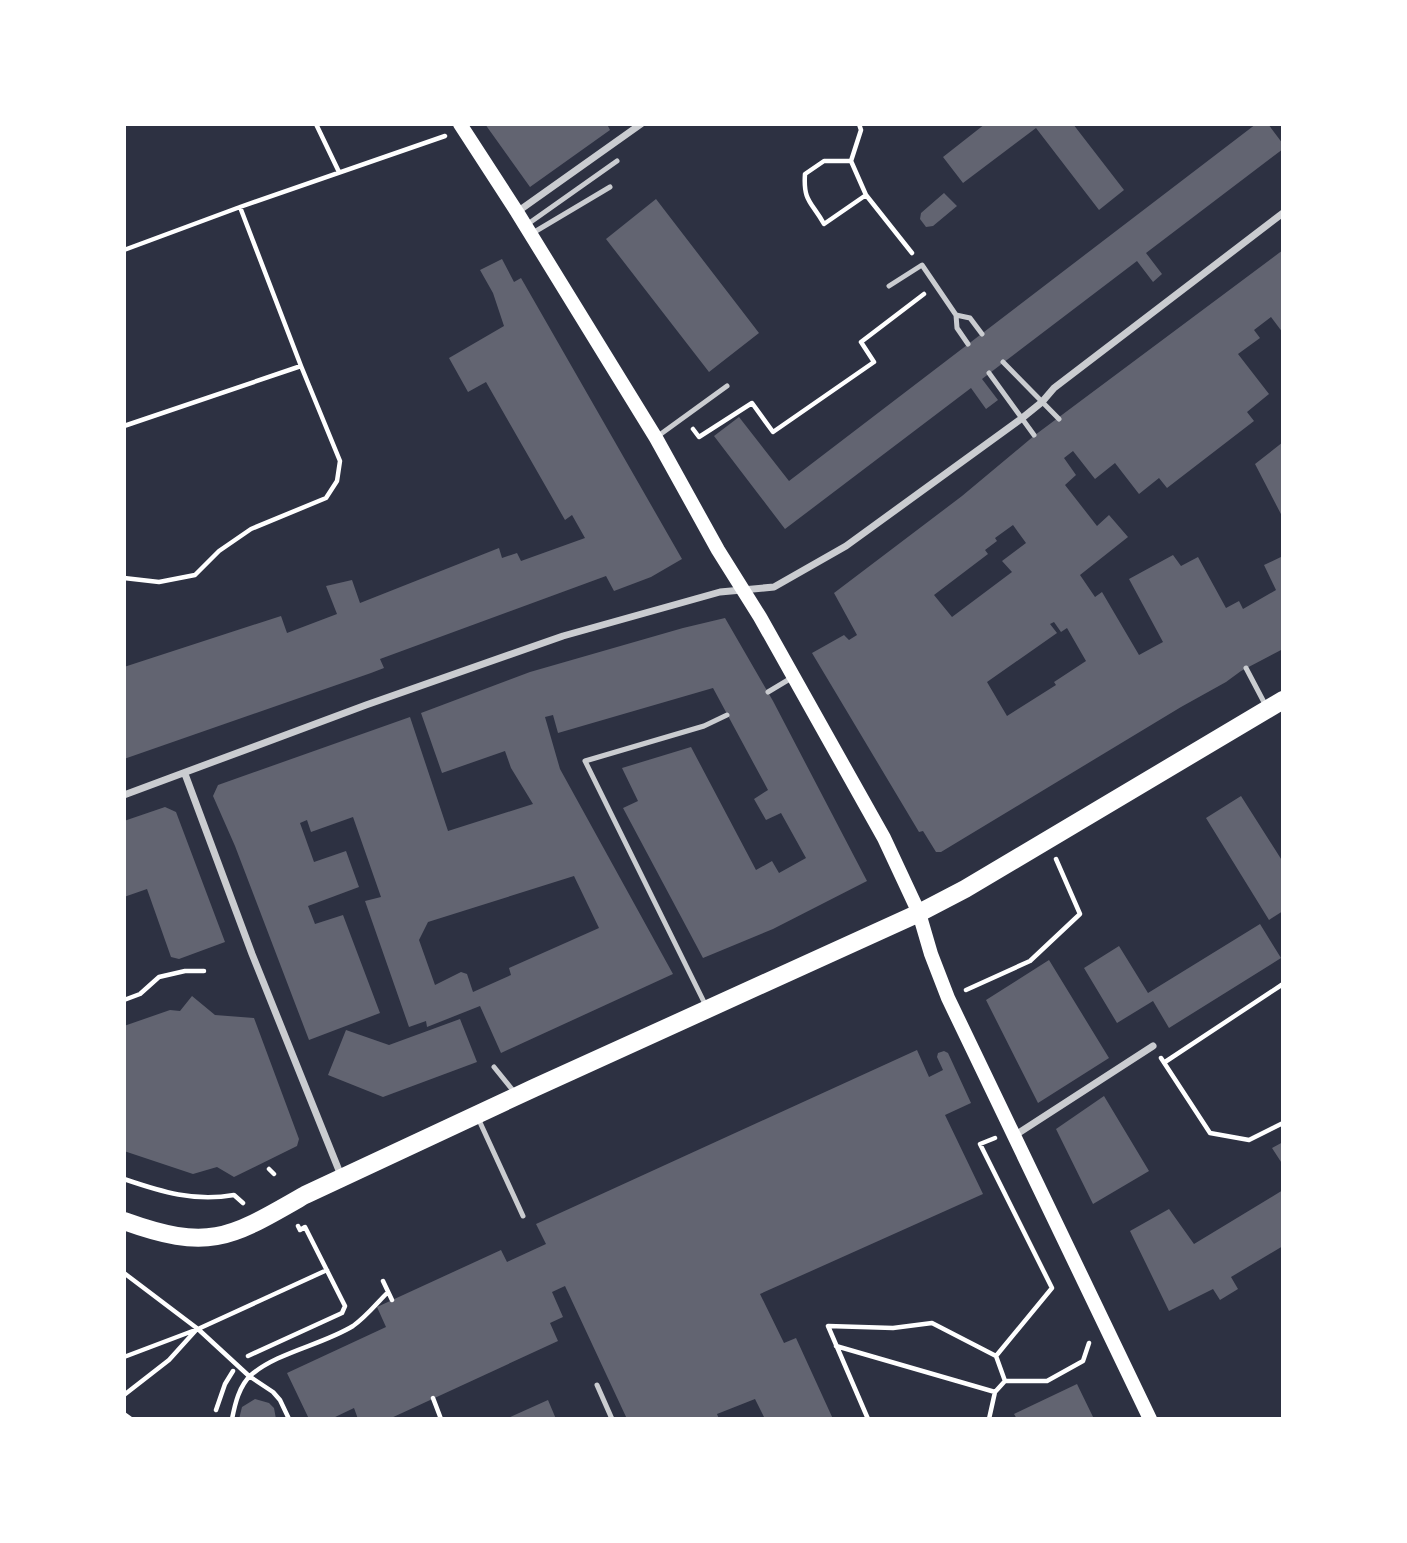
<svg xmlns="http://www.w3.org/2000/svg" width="1407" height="1543" viewBox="0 0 1407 1543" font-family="Lato,sans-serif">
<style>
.building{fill:#626471;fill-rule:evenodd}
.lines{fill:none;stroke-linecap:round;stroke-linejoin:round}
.path{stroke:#fff;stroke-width:4.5}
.service{stroke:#caccd0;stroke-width:5}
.minor{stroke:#caccd0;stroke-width:7}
.secondary{stroke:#fff;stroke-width:14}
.primary{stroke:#fff;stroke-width:18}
</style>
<rect width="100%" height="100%" fill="#2d3142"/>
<path class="building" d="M485,124H607L610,130L530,187Z
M985,124H1073L1124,190L1099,210L1036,128L963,183L943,157Z
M1256,124H1268L1283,144V149L1146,253L1162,274L1153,282L1137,261L982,379L998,400L986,409L971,388L785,529L714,436L739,417L789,481Z
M944,193L957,206L933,226L926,227L920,219L921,213Z
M656,199L759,333L709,372L606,239Z
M1283,250V333L1271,317L1254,330L1260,338L1238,354L1269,394L1247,412L1254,421L1167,488L1159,478L1139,494L1115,463L1095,479L1073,451L1064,458L1076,475L1065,485L1097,526L1109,515L1128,537L1080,575L1095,597L1102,592L1139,655L1163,642L1129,579L1173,555L1181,566L1198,557L1226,608L1239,601L1243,609L1276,590L1264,565L1283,556V649L1241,671L1226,682L1181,707L941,852H936L923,831L919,832L812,653L844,635L849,640L857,635L834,593L962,496L1035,435ZM1013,525L1026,543L1002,561L1012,572L952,617L934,595L988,554L985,550L997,541L995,538ZM1054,622L1061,632L1067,628L1086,661L1054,682L1056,685L1007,716L987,682L1057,633L1050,624Z
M502,259L514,282L521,278L682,559L651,577L614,591L606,576L380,659L384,668L371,673L124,759V667L281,616L287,633L337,614L326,586L352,580L360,603L499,548L502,558L517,553L521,561L585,538L572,515L565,520L486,382L468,392L449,358L504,326L493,293L480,270Z
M1283,442V518L1255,464Z
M725,618L773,701L867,881L773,929L703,958L623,808L638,801L622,768L691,747L756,870L772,861L779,873L806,858L781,813L766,820L754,799L768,790L713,688L558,733L553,715L545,717L560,769L673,974L501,1053L480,1006L427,1027L426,1021L409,1027L365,901L381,897L353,817L311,832L307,820L300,823L314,862L346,851L359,887L308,906L315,924L343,915L380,1013L309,1040L235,846L213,796L218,785L410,717L448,831L533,804L511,768L505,751L442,773L421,713L530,672L683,628ZM574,876L599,928L509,968L511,975L473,992L467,974L461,972L435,985L419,940L428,922Z
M1241,796L1283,862V911L1269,920L1206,818Z
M165,807L176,812L225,942L179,959L171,957L147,889L124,897V821Z
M1260,924L1281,958L1169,1028L1153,1001L1117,1023L1084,968L1119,946L1148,993Z
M1049,960L1109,1058L1038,1103L986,1000Z
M192,996L215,1015L254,1018L299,1139L297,1146L234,1177L217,1167L193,1174L124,1151V1026L170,1010L180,1011Z
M460,1019L477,1062L383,1097L328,1075L346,1030L389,1045Z
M917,1050L929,1077L943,1070L937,1057L938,1053L944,1051L948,1053L971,1103L945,1115L983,1194L760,1294L784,1343L796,1338L833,1419H765L755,1399L717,1414L719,1419H627L565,1286L552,1292L563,1317L550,1323L558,1341L389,1419H358L354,1408L331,1419H309L287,1373L386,1327L377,1307L501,1250L507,1262L546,1244L536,1224Z
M1104,1096L1149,1171L1093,1204L1056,1129Z
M1283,1142V1165L1272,1148Z
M1283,1190V1246L1231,1277L1238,1289L1220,1300L1213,1289L1169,1311L1130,1231L1169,1209L1194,1244Z
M1077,1384L1094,1419H1017L1014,1414Z
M255,1399L269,1403L274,1408L276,1419H239L242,1407Z
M548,1400L556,1419H506Z"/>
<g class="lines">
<path class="path" d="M316,124L339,172
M851,161L861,130L859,124
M866,195L824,224C812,202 803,202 805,174L824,161H851L866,195L912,253
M124,250L240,207L445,136
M124,426L301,366
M693,429L699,437L752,403L773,432L874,362L861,342L924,294
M124,578L159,582L195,575L219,551L251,529L326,498L337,481L340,461L301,366L240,207
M966,990L1030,961L1080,914L1056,859
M124,1000L140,994L159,977L185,971H204
M1161,1058L1210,1133L1249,1140L1283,1123
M1165,1062L1283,984
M995,1138L980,1144L1052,1288L996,1356
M269,1169L274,1174
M124,1179C162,1192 194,1202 234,1195L243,1203
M124,1273L198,1329L249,1376L273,1392L280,1400L289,1419
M383,1281L392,1300
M836,1346L995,1392L1005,1381H1047L1083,1361L1089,1343
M248,1356L342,1313L345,1306L305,1227L300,1230L298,1226
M124,1357L198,1329L327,1270
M124,1395L169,1360L197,1329
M433,1398L441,1419
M216,1410L225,1384L233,1371
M124,1414L131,1419
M232,1419C235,1404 239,1386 251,1375C278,1352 322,1345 353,1326C366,1317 377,1303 388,1292
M868,1419L828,1326L893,1328L932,1323L996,1356L1005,1381
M989,1419L995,1392"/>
<path class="service" d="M525,226L617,161
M531,234L610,187
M889,286L922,265L956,315L957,328L968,344
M956,315L970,318L982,334
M1003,362L1059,419
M989,373L1034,435
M658,436L727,386
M1246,668L1266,706
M768,692L793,677
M706,1006L585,761L704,726L727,715
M494,1067L515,1093
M478,1118L523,1216
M597,1385L612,1419"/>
<path class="minor" d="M517,212L641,124
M185,774L252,954L342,1178
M124,795L366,705L563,636L720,592L774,587L846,546L1021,419L1042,402L1054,388L1283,213
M1014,1136L1153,1046"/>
<path class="secondary" d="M460,124L517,212L656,438L718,550L760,617L884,838L919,913L931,954L948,998L1150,1419"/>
<path class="primary" d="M124,1221C210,1252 230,1238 305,1195L534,1088L919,913L965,889L1283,700"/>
</g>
<rect width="1407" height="1543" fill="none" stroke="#ffffff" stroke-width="252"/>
</svg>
